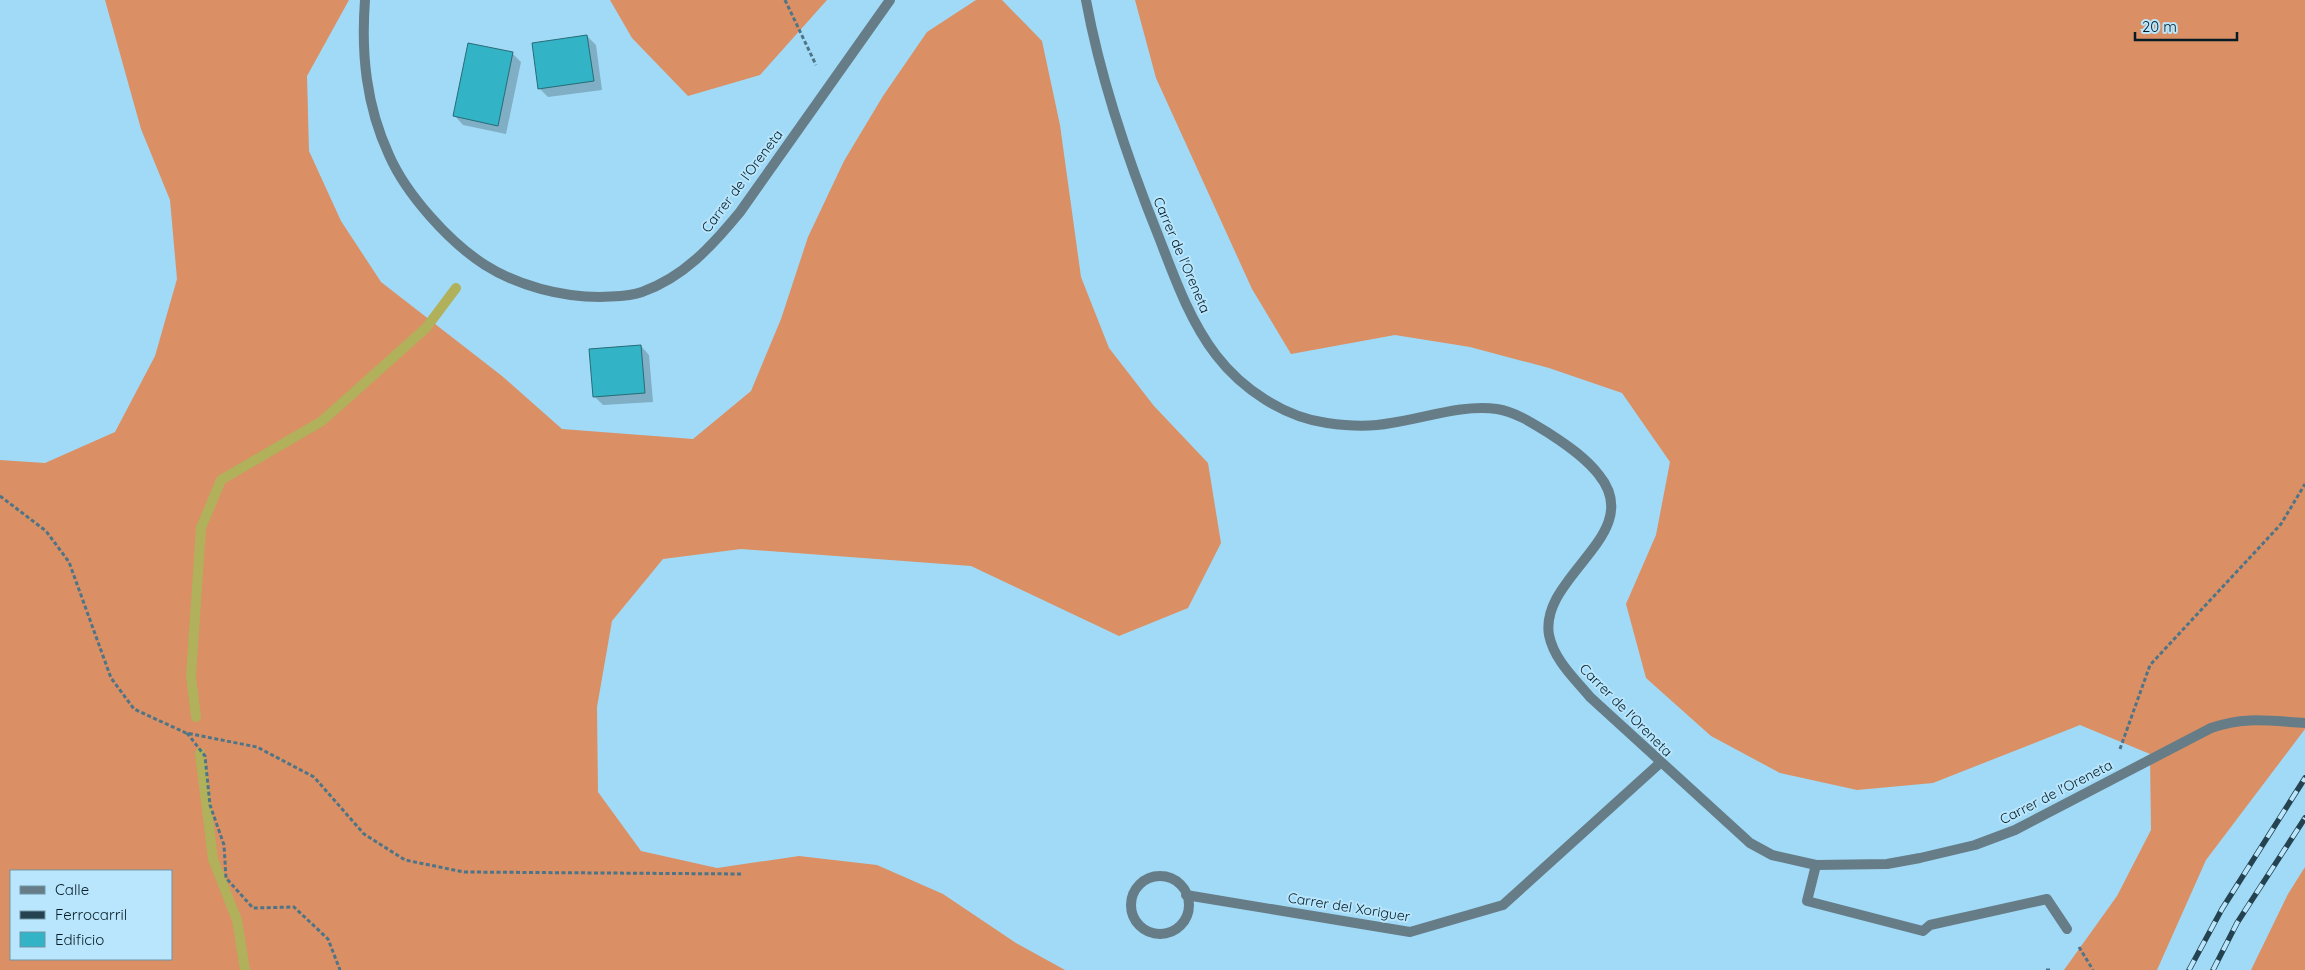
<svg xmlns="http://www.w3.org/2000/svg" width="2305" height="970" viewBox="0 0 2305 970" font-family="Quicksand,sans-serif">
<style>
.forest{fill:#db8f64;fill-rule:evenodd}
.shadow{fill:#0003}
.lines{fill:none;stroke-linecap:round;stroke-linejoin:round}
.stream{stroke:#b0b15a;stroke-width:10}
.building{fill:#32b3c6;stroke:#276c77}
.path{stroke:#4e7587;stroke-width:3;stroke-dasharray:4 2.5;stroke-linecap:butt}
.pedestrian{stroke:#667d88;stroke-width:10}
.minor{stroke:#667d88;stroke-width:10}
.rail-casing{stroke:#24424f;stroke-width:5.5}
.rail{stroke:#b9e6fc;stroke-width:4;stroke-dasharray:11;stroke-linecap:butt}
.labels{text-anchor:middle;stroke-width:4;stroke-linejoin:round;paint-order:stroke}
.street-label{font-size:14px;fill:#051c26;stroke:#b9e6fc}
</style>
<rect width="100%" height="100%" fill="#a1daf6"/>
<path class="forest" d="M105,0H349L307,76L309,151L341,221L381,282L502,376L562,429L693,439L751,391L781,319L808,237L844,161L883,96L927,32L976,0H1002L1042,41L1060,125L1081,277L1109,348L1154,406L1208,463L1221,543L1188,608L1119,636L971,566L741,549L663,559L612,621L597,707L598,792L641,851L717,868L799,856L877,865L943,894L1016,943L1065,970H0V460L45,463L115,432L155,356L177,279L170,200L141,129ZM11,871H171V959H11Z
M610,0H827L760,75L688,96L632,38Z
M1135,0H2305V729L2206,860L2157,970H2064L2117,896L2151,830L2150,754L2080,725L1933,783L1857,790L1780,773L1711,736L1646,678L1626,604L1656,535L1670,462L1622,393L1549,368L1470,347L1395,335L1291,354L1252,289L1156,78Z
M2305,867V970H2251L2288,894Z"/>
<path class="shadow" d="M587,36L596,45L602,90L548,97L539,88Z
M512,53L521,62L506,134L463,125L455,116Z
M641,346L649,355L653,402L603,405L595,397Z"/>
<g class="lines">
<path class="stream" d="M196,717L191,676L201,528L221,480L322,421L426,328L456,288
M200,753L213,859L237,920L245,970"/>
</g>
<path class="building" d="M587,35L594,81L538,89L532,43Z
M468,43L513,52L498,126L453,116Z
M641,345L645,393L593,397L589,349Z"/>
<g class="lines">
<path class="path" d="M785,0L816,65
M0,496L46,531L69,562L111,678L134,709L186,733L257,747L314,777L364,834L405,860L464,872L742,874
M187,733L205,756L210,805L224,845L226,878L253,908L294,907L328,939L340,970
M2120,749L2150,665L2281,524L2305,484
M2079,947L2093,970
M2046,970H2052"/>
<path class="pedestrian" d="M1816,865L1807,901L1923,931L1930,925L2047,899L2067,929"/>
<path class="minor" d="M365,0C361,54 366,105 389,155C406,194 449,242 485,265C518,286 562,297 600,297C614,296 629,297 642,292C684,277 712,246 740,212L890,0
M1086,0C1101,82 1129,163 1160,240C1175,279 1190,321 1216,355C1242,389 1284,417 1327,423C1348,426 1371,427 1391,423C1425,418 1463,404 1497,409C1516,412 1534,424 1550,434C1567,445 1586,458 1599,475C1647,534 1539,576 1549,635C1554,660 1575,679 1590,697L1750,843L1772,855L1816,865L1887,864L1920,858L1975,845L2015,830L2211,728C2245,716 2270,721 2305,723
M1131 905a29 29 0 1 1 58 0a29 29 0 1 1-58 0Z
M1186,895L1410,932L1503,905L1660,763"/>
<g class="rail-casing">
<path id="rail" d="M2189,970L2222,909L2305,778
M2213,970L2237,923L2305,818"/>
</g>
<use href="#rail" class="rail"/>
</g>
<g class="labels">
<g class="street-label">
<text transform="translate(742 181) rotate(-53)" y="5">Carrer de l'Oreneta</text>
<text transform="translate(1182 255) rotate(67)" y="5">Carrer de l'Oreneta</text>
<text transform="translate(1626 710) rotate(45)" y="5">Carrer de l'Oreneta</text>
<text transform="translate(2056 792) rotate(-27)" y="5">Carrer de l'Oreneta</text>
<text transform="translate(1349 907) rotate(9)" y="5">Carrer del Xoriguer</text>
</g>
</g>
<rect x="10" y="870" width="162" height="90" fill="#b9e6fc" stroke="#7195a6"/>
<rect x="20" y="886" width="25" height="8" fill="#667d88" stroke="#7195a6"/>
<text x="55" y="895" font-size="15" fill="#051c26">Calle</text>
<rect x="20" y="911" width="25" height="8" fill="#24424f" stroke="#7195a6"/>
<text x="55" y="920" font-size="15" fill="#051c26">Ferrocarril</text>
<rect x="20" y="932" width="25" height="15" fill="#32b3c6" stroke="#7195a6"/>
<text x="55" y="945" font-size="15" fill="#051c26">Edificio</text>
<path d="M2135 32v8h102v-8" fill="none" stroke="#051c26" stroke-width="2.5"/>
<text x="2142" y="32" font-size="15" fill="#051c26" stroke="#b9e6fc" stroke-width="4" paint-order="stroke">20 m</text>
</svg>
